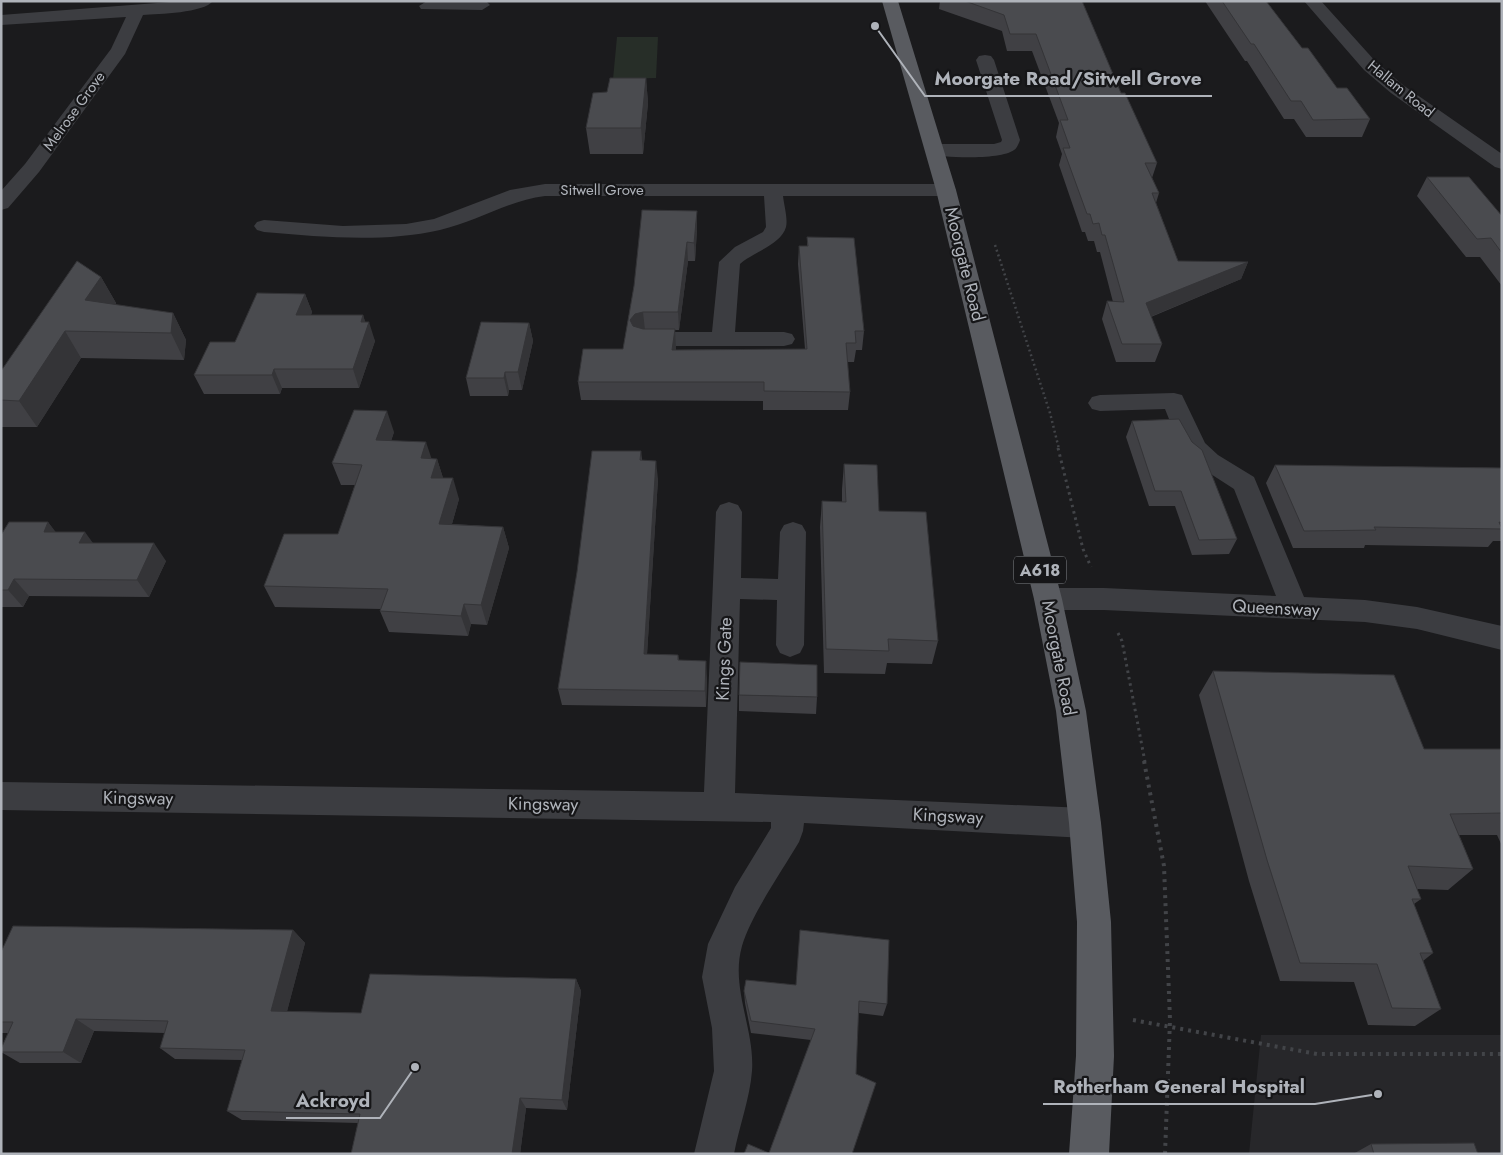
<svg xmlns="http://www.w3.org/2000/svg" width="1503" height="1155" viewBox="0 0 1503 1155" font-family="Jost,sans-serif">
<style>
.built{fill:#27272a}
.green{fill:#272e28}
.lines{fill:none;stroke-linecap:round;stroke-linejoin:round}
.path-far2{stroke:#424448;stroke-width:2.5;stroke-dasharray:2 3;stroke-linecap:butt}
.path-far1{stroke:#424448;stroke-width:3;stroke-dasharray:2.5 4;stroke-linecap:butt}
.path{stroke:#424448;stroke-width:4;stroke-dasharray:3 5;stroke-linecap:butt}
.minor{fill:#3c3d41;fill-rule:evenodd}
.major{fill:#595b60;fill-rule:evenodd}
.wall{fill:#404044}
.shaded-wall{fill:#343437}
.building{fill:#4a4b4f;stroke:#343437}
.labels{text-anchor:middle;stroke-width:4.5;stroke-linejoin:round;paint-order:stroke}
.far-street-label{font-size:15px;fill:#afb3ba;stroke:#161618}
.shield{fill:#161618;stroke:#818489;stroke-width:1}
.shield-label{font-size:16px;font-weight:bold;fill:#afb3ba}
.street-label{font-size:18px;fill:#afb3ba;stroke:#161618}
.leader{fill:none;stroke:#afb3ba;stroke-width:2}
.callout-dot{fill:#afb3ba;stroke:#161618;stroke-width:2}
.callout-label{font-size:19px;text-anchor:middle;font-weight:bold;fill:#afb3ba;stroke:#161618;stroke-width:4.5;stroke-linejoin:round;paint-order:stroke}
</style>
<rect width="100%" height="100%" fill="#1b1b1d"/>
<path class="built" d="M1261,1035H1502V1154H1249Z"/>
<path class="green" d="M617,37H658L656,78L613,79Z"/>
<g class="lines">
<path class="path-far2" d="M995,245L1050,413L1059,449"/>
<path class="path-far1" d="M1058,448L1083,549L1091,567
M1118,633L1122,641L1145,762"/>
<path class="path" d="M1144,761L1164,866L1170,1020L1165,1154
M1133,1020L1317,1054H1502"/>
<path class="minor" d="M183,1H213C204,13 158,14 143,15L125,54L39,172L8,208L1,210V191L25,164L111,49L126,17L1,25V15Z
M427,1H486L490,5L482,10L421,9L419,6Z
M1304,1H1321L1376,62L1403,85L1502,154V169L1495,167L1391,93L1364,70Z
M985,55L991,56L994,60L1020,140C1019,143 1017,148 1014,150C1001,160 944,158 928,154L926,150L928,146L935,144H994L1001,142L1002,140L976,60L979,56Z
M545,184H946L953,186L956,190L953,194L946,196H783C784,205 788,219 786,227C781,245 753,252 740,264L735,332H784L792,334L795,339L792,344L784,346H645L637,344L634,339L637,334L645,332H712L719,262L735,247L763,232L766,227L764,196H545C507,201 476,222 440,230C382,243 323,237 264,232L257,230L254,226L257,222L264,220L343,226L406,224L434,219L510,190Z
M1174,393L1182,395L1205,443L1218,455L1254,477L1304,597L1365,600L1417,607L1502,626V650L1417,629L1365,622L1104,610H1048L1038,607L1034,599L1038,591L1048,588H1104L1276,596L1234,489L1200,467L1187,456L1175,434L1165,409L1100,411L1092,409L1088,403L1092,397L1100,395Z
M729,502L738,505L742,512L741,578L778,579L780,532L784,525L793,522L802,525L806,532L804,645L800,653L790,657L780,653L776,645L777,600L740,599L735,793L1085,808L1096,812L1101,823L1096,834L1085,838L804,823L803,831L799,842C782,871 751,915 742,946C730,988 755,1029 752,1071C750,1098 739,1127 734,1154H694L714,1071L712,1028L702,977L708,944L735,887L771,828V822L1,810V782L704,792L716,512L720,505Z"/>
<path class="major" d="M882,1H898L956,190L1062,599L1086,711L1101,823L1111,922L1114,1056L1109,1154H1069L1076,1056L1077,922L1069,823L1056,711L1034,599L936,190Z"/>
</g>
<path class="wall" d="M940,1H1082L1121,93L1157,163L1152,178L1159,193L1156,203L1178,261L1248,262L1241,279L1151,317L1162,344L1155,362H1116L1102,319L1107,301L1113,302L1100,252H1097L1094,241H1088L1085,232H1082L1059,165L1062,154L1056,137L1059,123L1032,51H1007L1002,31L939,9Z
M1205,1H1266L1302,48L1337,88L1370,119L1362,137H1306L1294,119H1284L1247,61H1245Z
M646,78L648,103L643,154H590L586,128L607,92Z
M1427,177L1502,216V286L1480,257H1466L1417,196Z
M697,229L695,261H688L679,330H675L676,350L805,349L798,264L799,246H807V237L864,331L862,350H856L854,362H847L850,392L848,410H763V401L581,400L578,382L623,349L634,286Z
M101,277L116,303L115,305L173,313L186,340L184,360L81,358L37,427H1V371Z
M305,294L312,312L311,315H363L365,322L375,341L359,388H282L280,394H204L194,375L235,342Z
M529,323L533,341L522,390H509L508,396H470L466,378Z
M1132,421L1192,442L1237,539L1229,554L1192,555L1175,506H1149L1126,437Z
M394,432L391,441L432,459H437L443,478L459,499L452,524L503,527L509,548L487,625L471,624L468,636L389,632L380,611L381,609L275,607L264,586L338,534L355,485H341L332,463Z
M641,451L642,460L658,479L647,654L678,655L679,660L707,678L706,707L562,705L558,689Z
M844,464L879,511L938,641L932,664L887,663L885,674L824,673L820,527L822,501L842,502V489Z
M1275,465L1502,468V541H1493L1488,547L1365,545L1364,548H1293L1266,483Z
M48,522L55,532L93,543L166,561L149,597L29,596L23,607H1V535Z
M1213,671L1424,749H1502V846L1497,835H1459L1473,869L1448,890L1417,889L1421,899L1414,904L1433,953L1423,961L1441,1009L1415,1026L1368,1025L1354,982L1280,981L1249,881L1199,695Z
M739,695L817,697L816,714L739,711Z
M293,930L305,943L287,1011L361,1013L576,979L581,991L567,1110L526,1108L520,1154H351L358,1123L242,1120L227,1111L242,1060L175,1059L160,1048L165,1033L94,1031L81,1063H20L1,1052V1049L8,1033H1V952Z
M746,980L887,1004L883,1016L859,1013L769,1153L811,1040L751,1033L745,1003L744,991Z
M1371,1144L1478,1154H1353Z"/>
<path class="shaded-wall" d="M646,78L648,103L643,154L641,128Z
M697,211V229L695,261L694,243Z
M687,242L688,261L679,330L678,312Z
M1248,262L1241,279L1140,321L1146,303Z
M101,277L116,303L101,327L85,300Z
M305,294L312,312L304,334L296,315Z
M643,312L645,330L637,332L630,320L635,314Z
M173,313L186,340L184,360L171,333Z
M363,315L367,327L369,322L375,341L359,388L353,369L361,322Z
M529,323L533,341L522,390L518,372Z
M675,329L676,348L674,368L672,350Z
M65,331L81,358L37,427L19,401Z
M274,369L282,388L280,394L272,375Z
M505,372L509,390L508,396L504,378Z
M387,411L394,432L384,462L376,440Z
M426,442L433,463L421,458Z
M437,459L444,481L431,478Z
M656,461L658,479L646,671L644,654Z
M453,478L459,499L446,545L439,524Z
M48,522L62,540L44,532Z
M503,527L509,548L487,625L481,605Z
M85,532L98,550L79,543Z
M154,543L166,561L149,597L137,580Z
M14,579L29,596L23,607L8,590Z
M464,604L471,624L468,636L461,616Z
M706,661L707,678L706,707L705,691Z
M293,930L305,943L284,1023L271,1011Z
M576,979L581,991L567,1110L562,1100Z
M76,1019L94,1031L81,1063L63,1052Z
M520,1098L526,1108L520,1154H512Z"/>
<path class="building" d="M965,1H1082L1121,93H1125L1157,163H1145L1159,193H1152L1178,261L1248,262L1146,303L1162,344H1122L1107,301L1124,302L1105,235H1102L1099,223L1093,224L1090,214H1087L1063,148H1070L1060,120H1068L1036,34H1010L1004,15Z
M1222,1H1266L1302,48H1308L1337,88H1347L1370,119L1313,120L1301,101H1291L1254,44H1251Z
M610,78H646L641,128H586L593,93L607,92Z
M1427,177H1469L1502,216V253L1491,238L1477,239Z
M642,210L697,211L694,243L687,242L678,312H643L635,314L630,320L633,326L643,329H675L672,350L807,349L799,246H808L807,237L854,238L864,331H855L856,343H846L850,392L764,391V382H578L583,349H623L634,286Z
M77,261L101,277L85,300L173,313L171,333L65,331L19,401L1,400V371Z
M257,293L305,294L296,315H363L361,322H369L353,369H274L272,375H194L210,342H235Z
M481,322L529,323L518,372H505L504,378H466Z
M354,410L387,411L376,440L426,442L421,458L437,459L431,478H453L439,524L503,527L481,605L464,604L461,616L380,611L388,589L264,586L284,534H338L362,465L332,463Z
M1179,419L1192,442L1202,450L1237,539L1199,540L1181,491H1155L1132,421Z
M592,451H641L640,460L656,461L644,654L678,655V660L706,661L705,691L558,689L577,572Z
M844,464L877,465L879,511L926,512L938,641L888,639L889,651L826,649L822,501L846,502Z
M1275,465L1502,468V523L1499,522L1502,529L1374,527L1376,530L1304,531Z
M9,522H48L44,532H85L79,543H154L137,580L14,579L8,590H1V535Z
M740,662L817,665V697L739,695Z
M1213,671L1394,675L1424,749H1502V813L1450,814L1473,869L1408,866L1421,899H1412L1433,953H1420L1441,1009L1392,1008L1377,964L1300,963L1267,860Z
M13,926L293,930L271,1011L361,1013L370,974L576,979L562,1100L520,1098L512,1154H351L360,1114L227,1111L245,1050L160,1048L168,1021L76,1019L63,1052H1V1049L13,1022H1V952Z
M800,930L889,940L887,1004L859,1001L856,1074L876,1083L852,1154H744L748,1144L769,1153L815,1029L751,1021L744,991L746,980L796,985Z
M1474,1143L1478,1154H1374L1371,1144Z"/>
<g class="labels">
<g class="far-street-label">
<text transform="translate(1401 89) rotate(39)" y="5">Hallam Road</text>
<text transform="translate(74 111) rotate(-54)" y="5">Melrose Grove</text>
<text x="602" y="195">Sitwell Grove</text>
</g>
<rect class="shield" x="1014" y="556.5" width="52" height="27" rx="4"/>
<g class="shield-label">
<text x="1040" y="576">A618</text>
</g>
<g class="street-label">
<text transform="translate(965 264) rotate(76)" y="6">Moorgate Road</text>
<text transform="translate(1276 608) rotate(3)" y="6">Queensway</text>
<text transform="translate(1059 658) rotate(79)" y="6">Moorgate Road</text>
<text transform="translate(724 659) rotate(-88)" y="6">Kings Gate</text>
<text transform="translate(138 798) rotate(1)" y="6">Kingsway</text>
<text transform="translate(543 804) rotate(1)" y="6">Kingsway</text>
<text transform="translate(948 816) rotate(3)" y="6">Kingsway</text>
</g>
</g>
<path class="leader" d="M875 26L925 96H1212M1378 1094L1315 1104H1043M415 1067L380 1118H286"/>
<g class="callout-dot">
<circle cx="875" cy="26" r="5"/>
<circle cx="1378" cy="1094" r="5"/>
<circle cx="415" cy="1067" r="5"/>
</g>
<g class="callout-label">
<text x="1068" y="85">Moorgate Road/Sitwell Grove</text>
<text x="1179" y="1093">Rotherham General Hospital</text>
<text x="333" y="1107">Ackroyd</text>
</g>
<rect width="1503" height="1155" fill="none" stroke="#afb3ba" stroke-width="5"/>
</svg>
